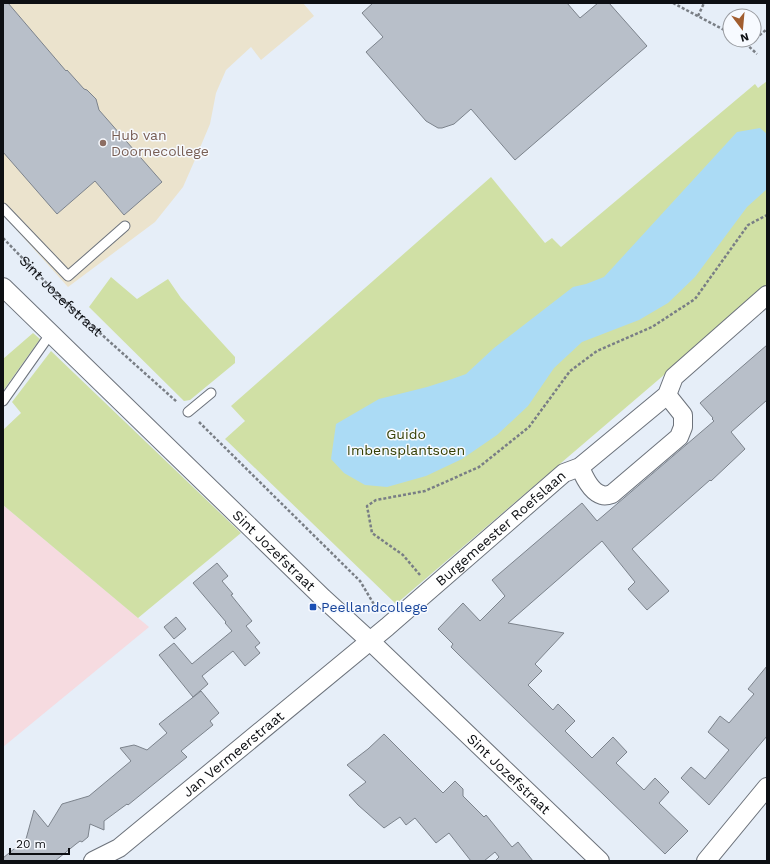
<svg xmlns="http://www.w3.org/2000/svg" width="770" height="864" viewBox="0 0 770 864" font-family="'Work Sans',sans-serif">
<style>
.industrial{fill:#f6dbe0}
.education{fill:#ebe3cd}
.green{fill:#d0e0a5}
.water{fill:#abdbf5}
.building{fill:#b8bfc9;stroke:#7c838c}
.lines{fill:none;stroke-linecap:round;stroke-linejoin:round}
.service-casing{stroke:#6c727b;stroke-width:11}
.minor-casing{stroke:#6c727b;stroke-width:20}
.path{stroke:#797e85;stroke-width:2.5;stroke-dasharray:3 2;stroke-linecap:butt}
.service{stroke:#fff;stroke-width:9}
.minor{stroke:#fff;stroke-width:18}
.education-dot{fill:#8d6e63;stroke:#f7faff;stroke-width:1.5}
.transit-dot{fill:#1a4fb4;stroke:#f7faff;stroke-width:1.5}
.labels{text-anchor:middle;stroke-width:3;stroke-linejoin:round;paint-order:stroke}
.education-label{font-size:14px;fill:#785e54;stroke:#f7faff;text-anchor:start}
.street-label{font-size:14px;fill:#0d0f13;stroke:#f7faff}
.park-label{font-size:14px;fill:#343f04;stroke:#f7faff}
.transit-label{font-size:14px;fill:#164399;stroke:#f7faff;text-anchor:start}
</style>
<rect width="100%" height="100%" fill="#e6eef8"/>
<path class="industrial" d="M3,505L149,627L3,747Z"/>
<path class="education" d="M3,3H303L314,16L261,60L251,47L226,70L216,93L210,124L194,162L183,187L155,222L68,287L3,215Z"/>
<path class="green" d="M767,81V287L396,604L225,439L245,421L231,406L491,177L545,243L552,238L561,247L755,84L758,88Z
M111,277L137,299L168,279L181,298L235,357V363L190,400L184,401L89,307Z
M33,333L40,339L3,391V359Z
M51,351L241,533L138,618L3,505V430L21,413L12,402Z"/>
<path class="water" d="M760,128L767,134V189L747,207L695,277L668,303L639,320L582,342L554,368L528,406L497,435L462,459L426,476L387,487L365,485L344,473L331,459L336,424L379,399L427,387L452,379L466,374L494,348L573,287L586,284L604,277L737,132Z"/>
<path class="building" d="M3,3H8L66,71L67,70L84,89L87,90L96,99L99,110L162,182L124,215L95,181L57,214L3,152Z
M373,3H567L580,18L598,3H609L647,46L515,160L471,109L454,124L442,128H438L426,121L366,52L383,37L362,13Z
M767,345V400L731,432L745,449L711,481L710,480L632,549L669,591L647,610L628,589L635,582L602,541L508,623L564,633L535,664L542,671L528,685L553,710L558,704L575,721L565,731L592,758L613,737L627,752L616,763L644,790L655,778L669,792L659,803L688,831L665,854L459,655L451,647L453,644L438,629L463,603L480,621L505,596L492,580L582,503L597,521L714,421L712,419L713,418L700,403Z
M217,563L228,576L222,581L233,594L231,595L252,621L246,626L260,643L255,647L260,653L245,666L233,651L202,676L208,684L193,697L159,655L174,643L192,664L232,631L225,623L226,622L193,583Z
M176,617L186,629L174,639L164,627Z
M767,666V736L709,805L681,778L691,767L705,779L729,750L708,732L720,716L729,723L754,694L748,689Z
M201,691L219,713L210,721L213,725L181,751L187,757L128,805L127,804L104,821V830L90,824L88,837L82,842L80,841L76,844L55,861H3V858L26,839L34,810L48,827L62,804L89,796L131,761L120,748L134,745L137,746L147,750L167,733L159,724Z
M384,734L443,793L455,781L463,789V796L484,817L486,815L512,847L518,842L533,861H495L499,857L495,852L484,861H471L449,833L436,843L415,818L406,825L400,817L384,828L358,805L349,795L366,782L347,765L368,749Z"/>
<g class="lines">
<g class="service-casing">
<path id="service" d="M3,208L68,276L125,226
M3,401L51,333
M188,412L211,393"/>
</g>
<g class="minor-casing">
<g id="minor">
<path id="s2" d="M3,287L323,598L370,641L600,861"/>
<path d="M580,467C584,477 591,492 602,495C605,496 609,495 612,494L679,437L683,427V415L667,395"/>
<path id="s3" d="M93,861L119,848L387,627L564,473L580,467L667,395L674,377L767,295"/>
<path d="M706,861L767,787"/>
</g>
</g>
<g class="path">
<path d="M673,3L730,33"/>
<path d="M698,16L704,3"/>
<path d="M742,40L757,54"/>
<path d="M748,45L767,29"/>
<path id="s1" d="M3,238L62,299L177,402"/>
<path d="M199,422L360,581L378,611"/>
<path d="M420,575L403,555L372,533L367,506L376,500L425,491L479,467L529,427L570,371L597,351L652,327L695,299L748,225L767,215"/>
</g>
<use href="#service" class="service"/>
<use href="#minor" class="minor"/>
</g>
<circle class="education-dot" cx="103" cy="143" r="4"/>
<rect class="transit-dot" x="309" y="603" width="8" height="8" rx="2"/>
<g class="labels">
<g class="education-label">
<text x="111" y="140">Hub van<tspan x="111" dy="16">Doornecollege</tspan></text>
</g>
<g class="street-label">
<text dy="5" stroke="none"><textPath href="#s1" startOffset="82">Sint Jozefstraat</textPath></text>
<text dy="5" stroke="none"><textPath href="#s3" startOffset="527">Burgemeester Roefslaan</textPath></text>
<text dy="5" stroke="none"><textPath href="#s2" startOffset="378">Sint Jozefstraat</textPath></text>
<text dy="5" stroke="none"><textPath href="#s3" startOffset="177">Jan Vermeerstraat</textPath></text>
<text dy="5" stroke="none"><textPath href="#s2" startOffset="702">Sint Jozefstraat</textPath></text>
</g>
<g class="park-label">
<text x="406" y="439">Guido<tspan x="406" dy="16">Imbensplantsoen</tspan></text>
</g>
<g class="transit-label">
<text x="321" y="612">Peellandcollege</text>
</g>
</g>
<rect width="770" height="864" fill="none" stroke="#0d0f13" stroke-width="8"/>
<g transform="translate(742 28) rotate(164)"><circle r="19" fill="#f7faff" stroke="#999ca1"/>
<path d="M0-3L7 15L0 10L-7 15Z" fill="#a15d2f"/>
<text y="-6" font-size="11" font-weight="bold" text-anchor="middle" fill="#0d0f13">N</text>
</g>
<path d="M10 848v6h59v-6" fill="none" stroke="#0d0f13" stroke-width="2"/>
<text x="16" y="848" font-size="12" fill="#0d0f13" stroke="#f7faff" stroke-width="3" paint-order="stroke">20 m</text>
</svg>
